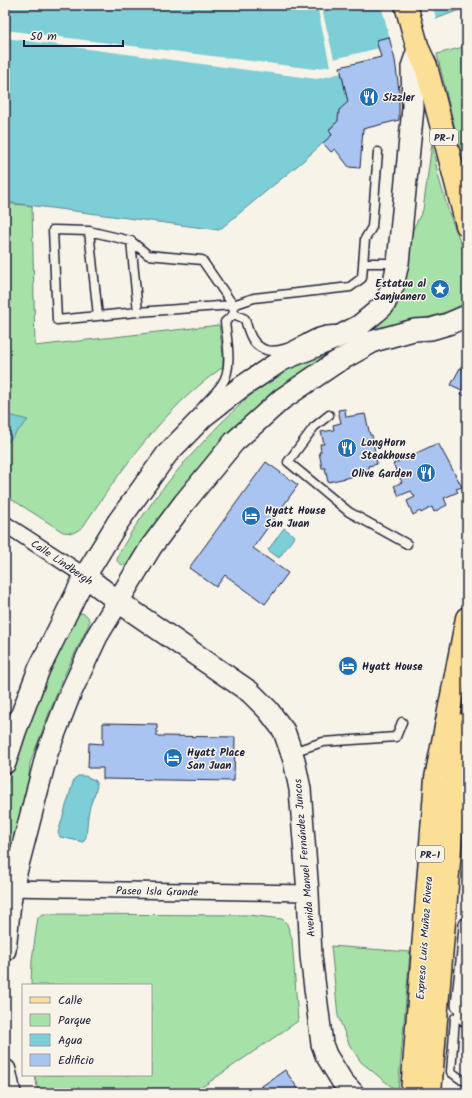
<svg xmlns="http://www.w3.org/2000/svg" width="472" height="1098" viewBox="0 0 472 1098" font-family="Kalam,sans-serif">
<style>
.green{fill:#a6e2a8;stroke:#648272}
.water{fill:#7dced6;stroke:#598998}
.pier{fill:#f7f3e8}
.building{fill:#a9c4f1;stroke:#22223b}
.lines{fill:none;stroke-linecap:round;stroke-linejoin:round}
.service-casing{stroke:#22223b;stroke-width:11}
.minor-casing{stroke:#22223b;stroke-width:18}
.secondary-casing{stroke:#22223b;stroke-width:24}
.primary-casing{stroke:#22223b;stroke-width:25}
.motorway-casing{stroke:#22223b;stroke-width:25}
.service{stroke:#f7f3e8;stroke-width:8}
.minor{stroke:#f7f3e8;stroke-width:15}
.secondary{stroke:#f7f3e8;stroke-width:21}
.primary{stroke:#fbdf96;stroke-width:22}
.motorway{stroke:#fbdf96;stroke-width:22}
.labels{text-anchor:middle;stroke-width:3;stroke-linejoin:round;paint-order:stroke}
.shield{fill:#f7f3e8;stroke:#62616f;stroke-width:1}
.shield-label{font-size:10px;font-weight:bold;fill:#22223b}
.poi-label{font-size:11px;font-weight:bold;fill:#22223b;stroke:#f7f3e8;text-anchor:start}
.street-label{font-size:11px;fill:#22223b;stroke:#f7f3e8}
</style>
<rect width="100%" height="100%" fill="#f7f3e8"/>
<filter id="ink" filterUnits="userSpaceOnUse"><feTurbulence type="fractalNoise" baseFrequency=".025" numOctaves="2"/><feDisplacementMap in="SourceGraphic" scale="8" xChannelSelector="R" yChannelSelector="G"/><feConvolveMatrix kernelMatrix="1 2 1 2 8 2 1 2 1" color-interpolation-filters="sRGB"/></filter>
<g filter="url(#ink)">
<path class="green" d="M467,46V122L465,127L461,154L437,54Z
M432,143L438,175L449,213L467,259V302C453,309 439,316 423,318L422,321L322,362L129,565C124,566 121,565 117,561L118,555L132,531L159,493L183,464L217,427L244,401L272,377L291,365L358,334L423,210Z
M5,203L32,206L35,346L219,325L223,355V367C163,409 122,469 82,528L73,533L63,532L5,495Z
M81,613C86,614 90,617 89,624L62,680L46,721L30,763L27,798L10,855L5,857V791L16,755L49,671L75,616Z
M43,914L249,915L282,919L287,924L292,939L298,1021L205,1085L189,1093H165L160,1088L154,1093H38L35,1075H151V985H31L32,960L38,917Z
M331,946L410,952L398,1092L361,1062L349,1044L338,1016Z"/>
<path class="water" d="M5,5H467V7L389,37L377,40L381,57L340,67L348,102L338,121L329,129L332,135L303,161L219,230L5,202Z
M431 289a9 9 0 1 1 18 0a9 9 0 1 1-18 0Z
M5,414L28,420L5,445Z
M284,528L295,536L279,558L268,550Z
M78,776H85L95,780L97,786L95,793L90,806L88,816L86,837L83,842L60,837L58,833L74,779Z"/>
<path class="pier" d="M317,5H321L334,59L379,48L381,57L340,67L341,73L317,79L5,38V30L314,69L330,66Z
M381,5H432L437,21L390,39Z"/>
<path class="building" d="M389,37L395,60L399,90V120L363,129L360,168L349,167L335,149L331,152L323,143L332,135L329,130L338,121L339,110L348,102L340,67L381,57L376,40Z
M460,368L467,371V397L461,394L462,390L451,385Z
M345,409L346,417L365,414L370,435H372L377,464L368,466L369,473L328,482L325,468H322L319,452H321L320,444H324L321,432L334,430L333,425L341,423L338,410Z
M438,443L462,487L456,489L458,492L444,498L447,505L434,512L432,507L421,513L420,511L413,515L407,501L415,497L411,491L399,496L394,486L402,482L393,464Z
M266,462L298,485L253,548L288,573L265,604L225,575L216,587L189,568Z
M103,723L157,724V736L235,737L234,781L103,779V768H88L89,743L103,744Z
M285,1070L301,1093H266L262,1086Z
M262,1086L266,1093H252Z"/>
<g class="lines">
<g class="service-casing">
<path id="service" d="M89,231L131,241L148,255L202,260L233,305L234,314
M131,241L138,312
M364,263H397
M234,314L245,319C248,331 252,346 266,350C291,356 310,328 335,330
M98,316L89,231L53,230L57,320L138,312L233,305L254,298L350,287L362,278L365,239L372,227L378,152
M201,408C208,400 216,393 222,384C233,369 227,340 225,322L234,314
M329,415L314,427L288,462L349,512L407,544
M292,752L323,742L396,737L402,722
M459,1005V1017L455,1018L451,1072L462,1080H467
M459,1017L467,1024"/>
</g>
<g class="minor-casing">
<path id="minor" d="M5,524L85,576
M5,888L308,893
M459,1005L465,952L467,925"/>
</g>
<g class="secondary-casing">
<path id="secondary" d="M85,576L119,602L250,692L268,710L284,731L294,760L300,789L308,893L311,956L322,1044L326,1055L342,1081L353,1093
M5,763L15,732L39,669L85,576L118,522L167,454L204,416L240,388L282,360L336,338L359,326L376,312L384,305L393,286L398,263L413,108L412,67L418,49
M5,950L9,912L12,888L47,753L70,694L97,636L151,547L184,503L234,442L282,399L335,363L374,341L414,330L431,329L448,324L467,316
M5,1070L10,1093"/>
</g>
<g class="primary-casing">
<path id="primary" d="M406,5L418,49"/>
</g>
<g class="motorway-casing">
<path id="motorway" d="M418,49L426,66L467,225
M412,1093L436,778L467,618
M430,1093L453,812L467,723"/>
</g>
<use href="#service" class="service"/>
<use href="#minor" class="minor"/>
<use href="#secondary" class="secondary"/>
<use href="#primary" class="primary"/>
<use href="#motorway" class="motorway"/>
</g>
</g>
<defs>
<g id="restaurant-disc" transform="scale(1)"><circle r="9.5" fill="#1f6fb2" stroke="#f7f3e8"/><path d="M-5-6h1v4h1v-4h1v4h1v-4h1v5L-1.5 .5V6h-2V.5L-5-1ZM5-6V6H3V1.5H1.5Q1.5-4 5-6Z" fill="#fff"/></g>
<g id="sight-disc" transform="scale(1)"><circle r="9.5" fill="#1f6fb2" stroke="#f7f3e8"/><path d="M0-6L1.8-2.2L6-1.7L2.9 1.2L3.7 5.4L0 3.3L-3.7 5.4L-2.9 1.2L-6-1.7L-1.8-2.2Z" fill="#fff"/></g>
<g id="hotel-disc" transform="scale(1)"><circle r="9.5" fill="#1f6fb2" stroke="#f7f3e8"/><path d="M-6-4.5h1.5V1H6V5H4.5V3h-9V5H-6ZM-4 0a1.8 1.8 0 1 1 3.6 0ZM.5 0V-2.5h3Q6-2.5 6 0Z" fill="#fff"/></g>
</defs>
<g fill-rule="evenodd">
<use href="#restaurant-disc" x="369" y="97"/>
<use href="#sight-disc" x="440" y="289"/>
<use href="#restaurant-disc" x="347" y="448"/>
<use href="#restaurant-disc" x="426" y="473"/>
<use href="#hotel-disc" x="251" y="516"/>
<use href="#hotel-disc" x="348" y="666"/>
<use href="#hotel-disc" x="173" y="758"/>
</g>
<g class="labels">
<g class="shield">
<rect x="430" y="129" width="28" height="16" rx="3"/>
<rect x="416" y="846" width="28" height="16" rx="3"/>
</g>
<g class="shield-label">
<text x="444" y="141">PR-1</text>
<text x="430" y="858">PR-1</text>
</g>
<g class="poi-label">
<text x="383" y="101">Sizzler</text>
<text x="426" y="287" text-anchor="end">Estatua al<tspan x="426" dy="13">Sanjuanero</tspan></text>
<text x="361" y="446">LongHorn<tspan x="361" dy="13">Steakhouse</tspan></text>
<text x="412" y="477" text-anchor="end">Olive Garden</text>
<text x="265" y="514">Hyatt House<tspan x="265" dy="13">San Juan</tspan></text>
<text x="362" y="670">Hyatt House</text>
<text x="187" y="756">Hyatt Place<tspan x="187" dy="13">San Juan</tspan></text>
</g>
<g class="street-label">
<text transform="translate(62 562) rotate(34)" y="4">Calle Lindbergh</text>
<text transform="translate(304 858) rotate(-95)" y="4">Avenida Manuel Fernández Juncos</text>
<text transform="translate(157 891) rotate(1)" y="4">Paseo Isla Grande</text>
<text transform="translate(424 938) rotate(-86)" y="4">Expreso Luis Muñoz Rivera</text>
</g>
</g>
<rect width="472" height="1098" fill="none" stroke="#f7f3e8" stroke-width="20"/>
<rect x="10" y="10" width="452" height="1078" fill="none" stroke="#22223b" stroke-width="1.5" filter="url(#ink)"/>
<rect x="22" y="984" width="130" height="92" fill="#f7f3e8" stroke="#a29fa3"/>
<rect x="30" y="997" width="20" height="6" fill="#fbdf96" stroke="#a29fa3"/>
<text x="58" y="1004" font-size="12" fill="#22223b">Calle</text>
<rect x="30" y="1014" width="20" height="12" fill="#a6e2a8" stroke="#a29fa3"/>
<text x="58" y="1024" font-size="12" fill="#22223b">Parque</text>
<rect x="30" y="1034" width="20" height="12" fill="#7dced6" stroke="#a29fa3"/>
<text x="58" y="1044" font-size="12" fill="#22223b">Agua</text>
<rect x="30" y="1054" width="20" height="12" fill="#a9c4f1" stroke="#a29fa3"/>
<text x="58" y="1064" font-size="12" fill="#22223b">Edificio</text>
<path d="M24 40v6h99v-6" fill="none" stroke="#22223b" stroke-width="2"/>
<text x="30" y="40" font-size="12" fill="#22223b" stroke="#f7f3e8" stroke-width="3" paint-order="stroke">50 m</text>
</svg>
